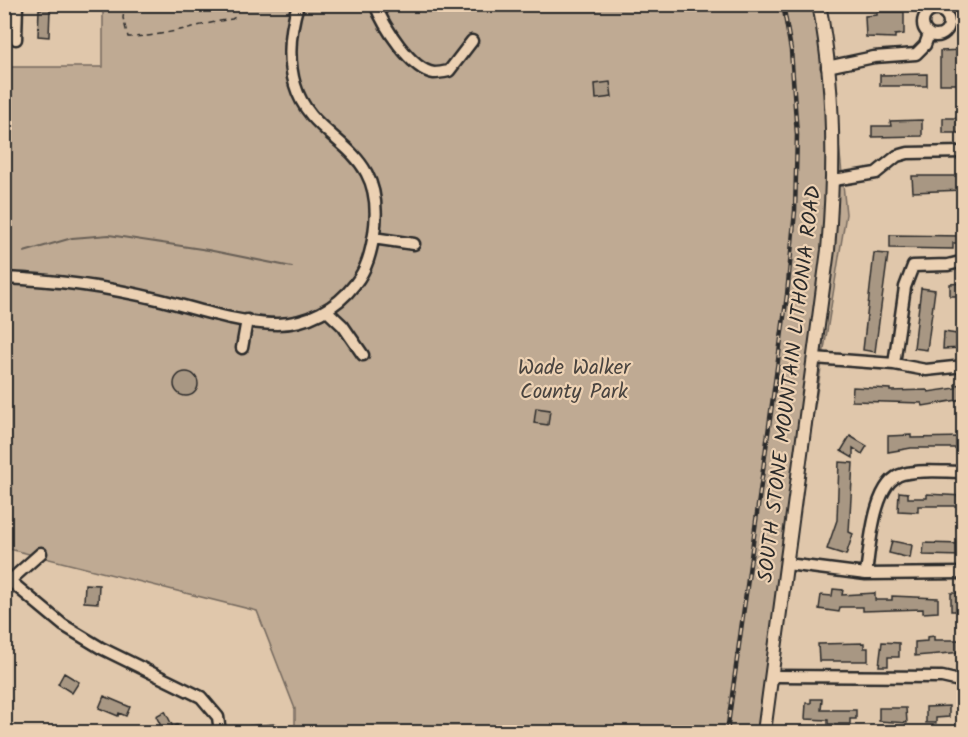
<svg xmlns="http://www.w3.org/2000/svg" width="968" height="737" viewBox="0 0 968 737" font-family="Kalam,sans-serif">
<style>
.green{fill:#bfaa93;stroke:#756a5f;stroke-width:1.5}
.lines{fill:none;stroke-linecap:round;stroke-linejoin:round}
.stream{stroke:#696057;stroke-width:2}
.building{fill:#a89783;stroke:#2b2b2b;stroke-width:1.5}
.minor-casing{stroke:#2b2b2b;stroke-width:15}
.major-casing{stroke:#2b2b2b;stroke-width:16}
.path{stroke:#2b2b2b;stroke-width:1.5;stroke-dasharray:6 4.5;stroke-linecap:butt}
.minor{stroke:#ecd1b3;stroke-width:10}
.major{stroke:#ecd1b3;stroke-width:12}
.rail-casing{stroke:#2b2b2b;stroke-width:4.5}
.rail{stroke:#ecd1b3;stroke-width:2;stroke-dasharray:7;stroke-linecap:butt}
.labels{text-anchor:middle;stroke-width:4.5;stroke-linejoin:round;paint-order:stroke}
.park-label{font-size:21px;fill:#494440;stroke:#ecd1b3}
.street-label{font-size:21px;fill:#2b2b2b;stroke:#ecd1b3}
</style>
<rect width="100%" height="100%" fill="#e0c7ab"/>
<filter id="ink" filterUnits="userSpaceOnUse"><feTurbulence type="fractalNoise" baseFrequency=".0167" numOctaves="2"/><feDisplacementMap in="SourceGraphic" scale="12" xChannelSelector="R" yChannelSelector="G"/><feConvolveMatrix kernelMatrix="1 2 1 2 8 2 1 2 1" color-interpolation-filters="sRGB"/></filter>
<g filter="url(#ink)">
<path class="green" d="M103,5H825L846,214L762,732H295V709L257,611L5,548V67H103Z"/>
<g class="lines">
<path class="stream" d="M24,252L72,238L109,235L208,250L292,267"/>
</g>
<path class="building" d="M39,9H50L49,37L38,36Z
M877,12H904V34L895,35V38L866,37L865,16L877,15Z
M963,50V84H940V51Z
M927,74V86H880V75Z
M610,82L612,97L596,99L595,84Z
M943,118H963V133H943Z
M922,120V136L872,137V126H891L890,121Z
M912,176H963V190L913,192Z
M890,235L963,236V243H953V249L890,248Z
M874,253L888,254L875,352L863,350Z
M963,283V296H950V284Z
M921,288L935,290L927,350L914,348Z
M944,332L963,335V348L943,349Z
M174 384a12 12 0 1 1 24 0a12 12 0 1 1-24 0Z
M963,384V399L923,406L922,403L852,401L853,387L890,389V391L927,390L928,392L956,388L955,385Z
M536,408L550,410L548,425L534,423Z
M911,435V438L963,437V448H911L888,452V436Z
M850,436L867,446L862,454L853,448V458L841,451Z
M839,462L853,463L849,532L853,534L846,555L827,549L837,520Z
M899,492L908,493V498H927V494L963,496V506H918V512L898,511Z
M892,541L912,545L910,558L889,553Z
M924,543L963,544V556L923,555Z
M85,584L99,585L98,603L84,602Z
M833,589L843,590L842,595L875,593V600H892V596L938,598V612L923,613V609L863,611V607H840L839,612L819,609L821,595L832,596Z
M951,593H960V600H963V611H951Z
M934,636V640H963V652L915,656V642L927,641V637Z
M882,642L899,643V657H888V666H879Z
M864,643V648H868V661H819L818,644Z
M64,673L79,682L72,693L58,684Z
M104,696L130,707L126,716L119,713L118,716L99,708Z
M811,699H822L821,710H856V719H850V724H828V720L805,719L806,703H811Z
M949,706V717L936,718V723H926V707Z
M879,708H906L907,723L879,721Z
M165,711L173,727L177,725L181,732H160V724L156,716Z
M275,724L276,732H249V726Z"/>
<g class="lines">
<g class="minor-casing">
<path id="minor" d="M375,4C383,25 411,70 434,73C438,73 444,72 449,71L472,41
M923 23a13 13 0 1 1 26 0a13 13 0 1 1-26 0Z
M16,39L17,4
M827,67L874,57L916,54L925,45L929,34
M834,180L876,173L897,156L908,153L964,152
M373,238L414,244
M964,261L948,265L913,266L905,287L894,364L926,370L964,366
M4,278C56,280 107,287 157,299C194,308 240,324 277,324C307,324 337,308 355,284C367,269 371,252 374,234C388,142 313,147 295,85C287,58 290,31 298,4
M326,310L343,326L363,355
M242,348L247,320
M814,358L894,364
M787,564L866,574L964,573
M866,574C870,547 873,481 903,474C922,469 944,472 964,472
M10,581L63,625L101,648L201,697L218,717L220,732
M5,585L41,553
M772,676L942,677L964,682"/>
</g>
<g class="major-casing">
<path id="major" d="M764,732L828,250C835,168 835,86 819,4"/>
</g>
<path class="path" d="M125,4L123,18L128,37C164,37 197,24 232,19L237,16"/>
<use href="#minor" class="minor"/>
<use href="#major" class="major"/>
<g class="rail-casing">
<path id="rail" d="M727,732L787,295L795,211L797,135L791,50L783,4"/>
</g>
<use href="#rail" class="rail"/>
</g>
</g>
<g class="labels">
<g class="park-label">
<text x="574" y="374">Wade Walker<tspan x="574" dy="24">County Park</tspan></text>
</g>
<g class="street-label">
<text transform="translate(789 384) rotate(-83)" y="7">SOUTH STONE MOUNTAIN LITHONIA ROAD</text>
</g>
</g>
<rect width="968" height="737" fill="none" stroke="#ecd1b3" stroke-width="24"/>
<rect x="12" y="12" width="944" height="713" fill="none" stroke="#2b2b2b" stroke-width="2" filter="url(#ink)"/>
</svg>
